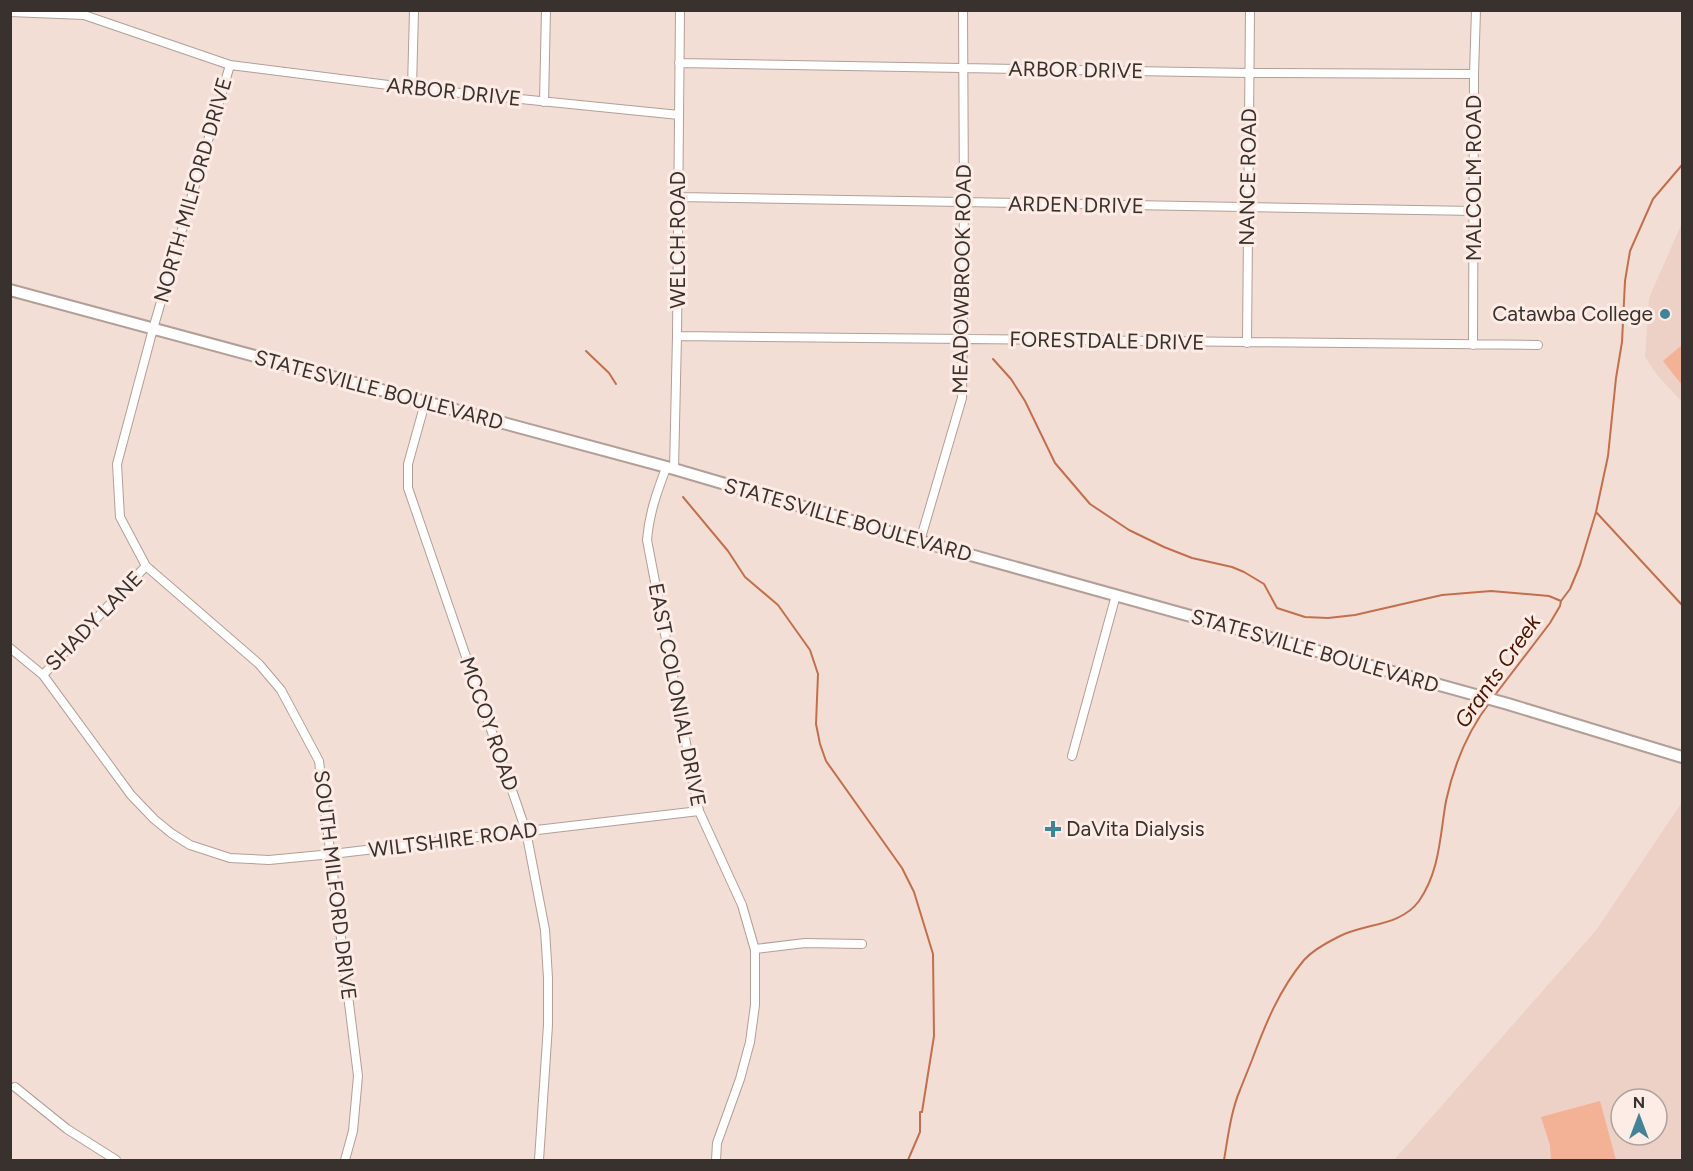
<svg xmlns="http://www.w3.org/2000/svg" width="1693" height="1171" viewBox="0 0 1693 1171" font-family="Figtree,sans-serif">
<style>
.built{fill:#edd1c6;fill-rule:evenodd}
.green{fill:#f3b196}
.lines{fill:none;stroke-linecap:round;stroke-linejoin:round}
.stream{stroke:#c26f4d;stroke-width:2}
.minor-casing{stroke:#b29f97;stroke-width:10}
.secondary-casing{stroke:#b29f97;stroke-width:14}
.minor{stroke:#fff;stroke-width:8}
.secondary{stroke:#fff;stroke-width:10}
.poi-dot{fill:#448297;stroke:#fdece5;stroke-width:2}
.labels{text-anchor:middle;stroke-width:6;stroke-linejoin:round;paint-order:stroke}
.street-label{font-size:21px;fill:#39312e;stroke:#fdece5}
.poi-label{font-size:21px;fill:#39312e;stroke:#fdece5;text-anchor:end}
.water-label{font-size:22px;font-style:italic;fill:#4b1600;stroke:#fdece5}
</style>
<rect width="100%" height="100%" fill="#f3ded6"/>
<path class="built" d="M1682,223V402L1657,375L1645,357L1649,298Z
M1682,802V1160H1394L1597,929ZM1621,1099H1657V1135H1621Z"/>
<path class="green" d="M1682,345V385L1663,361Z
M1600,1101L1616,1160H1551L1550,1145L1541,1117Z"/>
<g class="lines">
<path class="stream" d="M586,351L609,373L616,384
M993,359L1011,379L1025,401L1055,463L1090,504L1129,530L1164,547L1192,558L1232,567L1244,572L1264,584L1277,608L1305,617L1328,618L1355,615L1442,595L1491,591L1549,596L1561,601
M683,497L728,551L745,577L778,605L810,650L818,674L816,724L820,744L826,761L902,868L914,892L933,954L934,1036L922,1112H920V1132L908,1160
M1596,512L1682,605
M1495,695L1550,623L1560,606L1561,601L1570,589L1580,565L1596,512L1608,456L1616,378L1622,342L1625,281L1630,251L1653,199L1682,165
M1224,1160C1228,1137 1231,1111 1240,1090C1244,1080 1248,1070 1252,1060C1265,1025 1279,990 1304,960C1313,950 1326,943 1338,937C1364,923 1400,927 1419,901C1440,871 1440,835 1446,801C1454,764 1467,732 1490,702"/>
<g class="minor-casing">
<path id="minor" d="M83,10L84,15L230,65L412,88L679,115
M10,12L84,15
M679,63L1249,73L1474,74
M230,65L153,329L117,464L120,517L146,566L259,664L281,690L319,761L358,1076L353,1131L345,1160
M412,88L414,10
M544,102L546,10
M678,197L1475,211
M677,336L1538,345
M1247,343L1250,10
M1473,345L1474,74L1476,10
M425,403L408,464V488L526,831L545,930L548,978V1025L539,1160
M666,468C657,492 649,514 647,540L699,811L742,905L755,950V1005L750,1042L740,1079L717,1143L716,1160
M674,469L677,336L680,10
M920,541L962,398L964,204L963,10
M10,648L43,675L131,795L154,819L171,833L190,845L230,858L269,860L332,854L699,811
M43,675L146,566
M1072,756L1116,595
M755,949L805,943L862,944
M15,1087L67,1129L116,1160"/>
</g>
<g class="secondary-casing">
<path id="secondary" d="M10,290L674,469L920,541L1508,704L1682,757"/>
</g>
<use href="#minor" class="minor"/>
<use href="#secondary" class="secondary"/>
</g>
<g class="poi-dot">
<circle cx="1665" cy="314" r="6"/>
<path d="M1050 820h6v6h6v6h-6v6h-6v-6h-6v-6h6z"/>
</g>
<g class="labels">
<g class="street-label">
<text transform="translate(1076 70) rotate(1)" y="7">ARBOR DRIVE</text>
<text transform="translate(454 92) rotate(6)" y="7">ARBOR DRIVE</text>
<text transform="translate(1248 177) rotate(-89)" y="7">NANCE ROAD</text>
<text transform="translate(1474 178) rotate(-90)" y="7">MALCOLM ROAD</text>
<text transform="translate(193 190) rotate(-74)" y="7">NORTH MILFORD DRIVE</text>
<text transform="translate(1076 205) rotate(1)" y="7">ARDEN DRIVE</text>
<text transform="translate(678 240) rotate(-90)" y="7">WELCH ROAD</text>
<text transform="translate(962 279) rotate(-89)" y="7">MEADOWBROOK ROAD</text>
<text transform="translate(1107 341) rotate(1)" y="7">FORESTDALE DRIVE</text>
<text transform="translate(379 390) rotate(15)" y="7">STATESVILLE BOULEVARD</text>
<text transform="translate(848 520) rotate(16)" y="7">STATESVILLE BOULEVARD</text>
<text transform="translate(94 621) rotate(-46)" y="7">SHADY LANE</text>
<text transform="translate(1315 651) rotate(16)" y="7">STATESVILLE BOULEVARD</text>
<text transform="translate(677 695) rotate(79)" y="7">EAST COLONIAL DRIVE</text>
<text transform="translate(489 724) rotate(71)" y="7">MCCOY ROAD</text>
<text transform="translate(453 840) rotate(-7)" y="7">WILTSHIRE ROAD</text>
<text transform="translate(335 885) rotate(83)" y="7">SOUTH MILFORD DRIVE</text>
</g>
<g class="poi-label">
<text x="1653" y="321">Catawba College</text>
<text x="1066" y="836" text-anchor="start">DaVita Dialysis</text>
</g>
<g class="water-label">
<text transform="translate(1497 671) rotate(-55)" y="8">Grants Creek</text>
</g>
</g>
<rect width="1693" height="1171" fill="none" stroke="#39312e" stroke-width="24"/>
<g transform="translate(1639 1117)"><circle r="28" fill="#fdece5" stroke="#afa19c" stroke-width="1.5"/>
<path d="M0-4.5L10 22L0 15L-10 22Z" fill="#448297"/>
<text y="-9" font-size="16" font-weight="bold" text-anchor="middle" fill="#39312e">N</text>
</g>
</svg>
